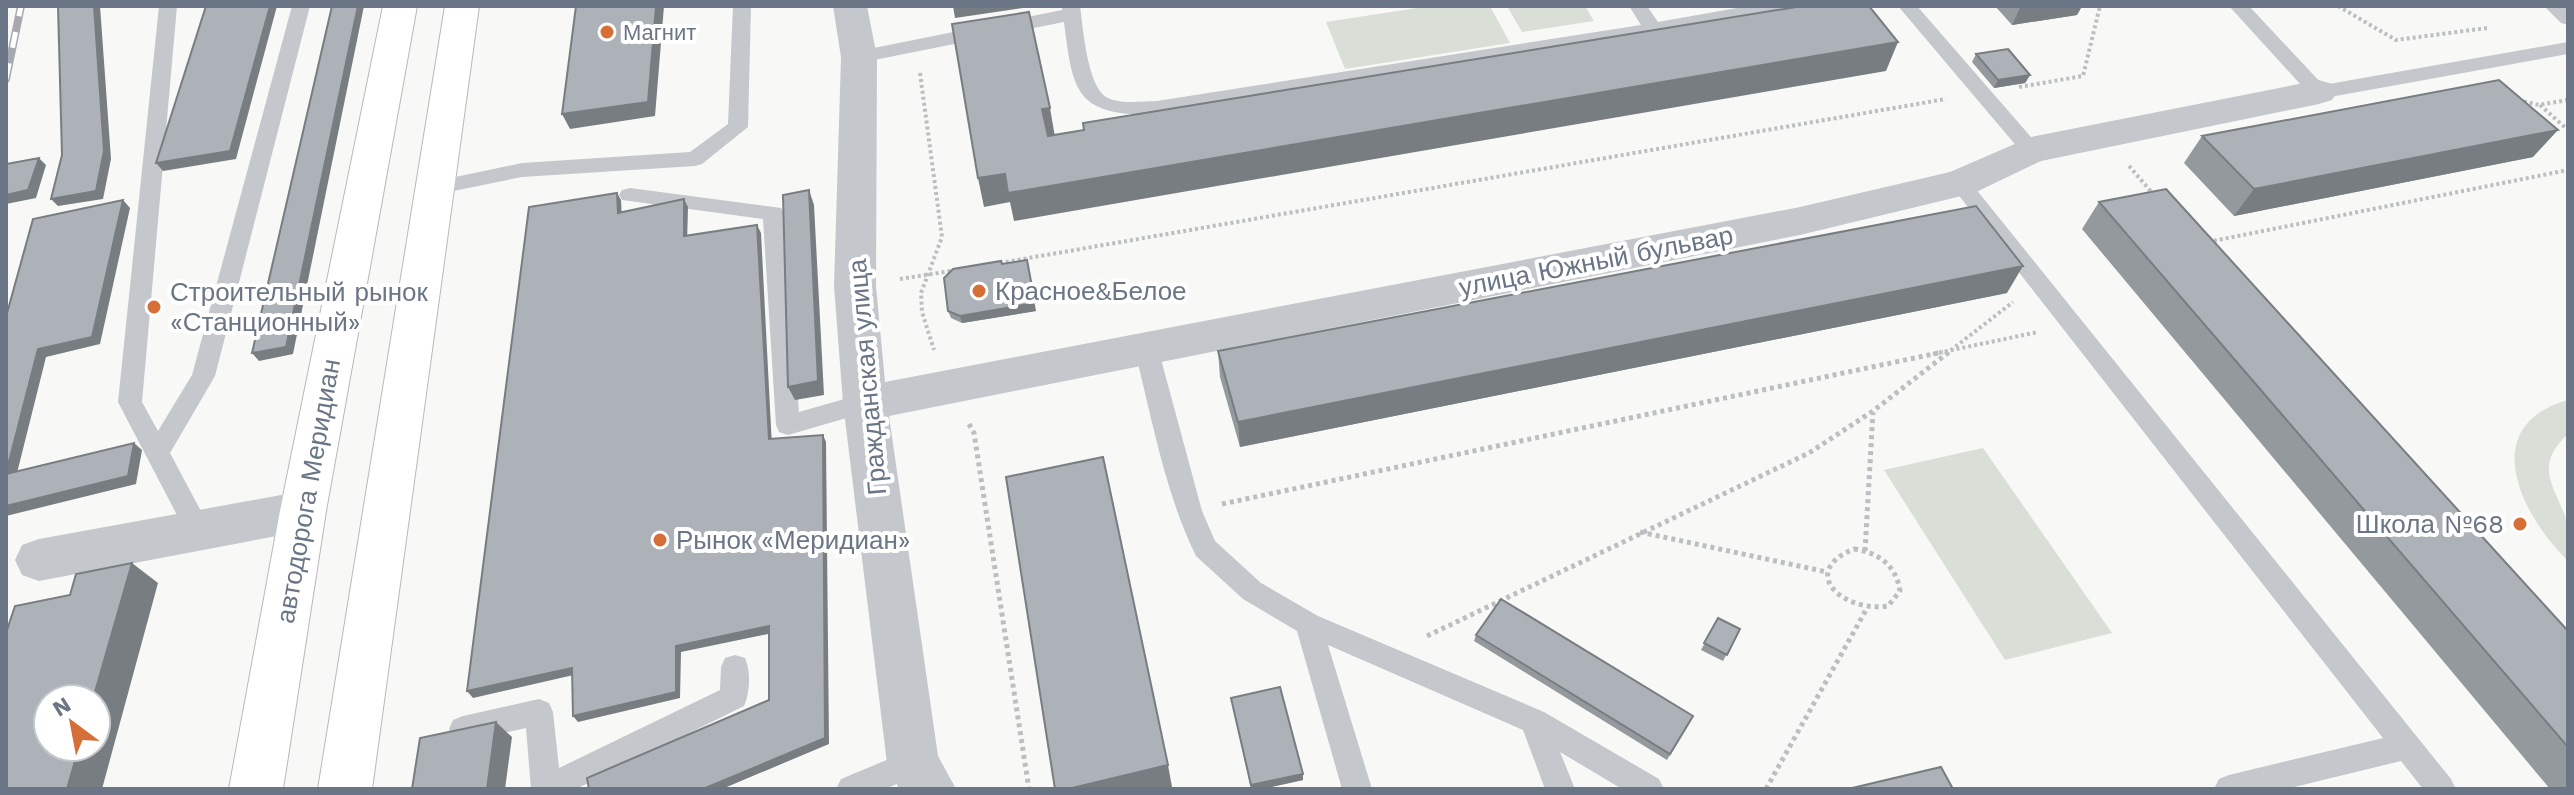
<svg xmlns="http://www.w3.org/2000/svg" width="2574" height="795" viewBox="0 0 2574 795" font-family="'Work Sans',sans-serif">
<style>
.green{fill:#d9dfd7}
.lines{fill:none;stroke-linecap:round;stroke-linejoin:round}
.primary-casing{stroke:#b6b9bd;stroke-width:2}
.path-far1{stroke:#bcbec1;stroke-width:4;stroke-dasharray:3 3;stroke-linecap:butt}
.path{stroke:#bcbec1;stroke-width:5;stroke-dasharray:4 4;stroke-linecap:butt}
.lane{fill:#c4c7cb;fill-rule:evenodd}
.street{fill:#c4c7cb;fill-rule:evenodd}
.primary{fill:#fff;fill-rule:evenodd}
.rail-casing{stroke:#a6aab0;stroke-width:8}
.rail{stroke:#fff;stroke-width:5;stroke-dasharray:16;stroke-linecap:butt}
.wall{fill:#94999e}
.shaded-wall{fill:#787d81}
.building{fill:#acb2b8;stroke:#787d81;stroke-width:2}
.poi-dot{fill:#d66e38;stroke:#fff;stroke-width:3}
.labels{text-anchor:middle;stroke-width:8;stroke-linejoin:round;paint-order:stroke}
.far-poi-label{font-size:22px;fill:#6a7685;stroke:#fff;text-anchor:start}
.street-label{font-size:26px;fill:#6a7685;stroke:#fff}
.poi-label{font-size:26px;fill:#6a7685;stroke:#fff;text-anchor:start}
</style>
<rect width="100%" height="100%" fill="#f8f8f6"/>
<path class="green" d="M1430,6H1490L1510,43L1345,69L1326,22Z
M1507,6H1585L1594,21L1522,32Z
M2568,400V434C2532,467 2556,487 2567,522C2571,533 2568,550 2568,561C2521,515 2476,426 2568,400Z
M1983,448L2112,633L2005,660L1884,470Z"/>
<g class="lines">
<g class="primary-casing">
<path id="primary" d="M383,6H417L326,511L283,789H229L280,511Z
M445,6H479L372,789H318Z"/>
</g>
<path class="path-far1" d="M2338,6L2396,40L2487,28
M920,73L942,237L921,293L922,312L934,350
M2019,87L2083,76L2100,6
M2518,100L2539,105L2568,100
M2540,105L2568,130
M2129,166L2154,195
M2208,242L2568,170
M994,264L1946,99
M900,279L957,270
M1933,354L2038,332
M1946,354L2013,302"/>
<path class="path" d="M969,424L974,433L1029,789
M1222,504L1943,352
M1640,532L1827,572
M1854,549C1879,553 1896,565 1900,591L1888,606C1844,613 1797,572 1854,549Z
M1865,551L1873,412
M1427,636L1809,453L1873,411L1949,352
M1766,789L1866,610"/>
<path class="lane" d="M159,6H177L142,402L158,431L192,375L292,6H310L215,376L170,453L211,530L207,538L198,541L189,538L118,402Z
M733,6H751L748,127L702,164L695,166L522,177L434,195L427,193L423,188L427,183L522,163L690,152L728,124Z
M1062,6H1080C1083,27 1087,85 1106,97C1120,105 1142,101 1157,101L1641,25L1629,6H1647L1658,22L1748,6H1790L1781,12L1157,115C1077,115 1073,96 1064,22L859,63L849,57L859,51L1062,10Z
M1898,6H1917L2038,145L2041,150L2038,155H2024Z
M2229,6H2249L2323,85L2568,42V54L2319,99L2312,97Z
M2544,6H2564L2568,9V25L2561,23Z
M1960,176L1967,178L2451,779L2456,789H2423L2401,761L2286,789H2214L2219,779L2229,775L2383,738L1953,188L1949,183L1953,178Z
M630,188L781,208L784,213L799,412L865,393L874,396L877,403L874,410L788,435L779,432L776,425L763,219L622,200L619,195L622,190Z
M1146,339L1154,342L1158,348L1202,511L1215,541L1261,583L1318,616L1544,712L1659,779L1664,789H1622L1560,752L1575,789H1545L1523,730L1328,645L1372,789H1342L1297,631L1243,599L1196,556C1164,491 1152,417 1134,348L1138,342Z
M735,655L745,658C751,672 750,692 744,706L576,789H531L526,728L463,742L453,738L449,729L453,720L463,716L539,699L549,703L553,712L559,768L720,690L721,667L725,658Z
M913,749L923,753L927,763L923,773L885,789H836L841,779Z"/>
<path class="street" d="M833,6H867L877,57L876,286L885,382L1800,207L1950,172L2031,137L2319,80L2332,84L2337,92L2332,100L2319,104L2041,161L1974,193L1800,235L889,416L938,756L956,789H899L887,763L843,403L834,286L841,57Z
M303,491L320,497L326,511L320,525L303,531L39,581L22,575L15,560L22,545L39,539Z"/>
<use href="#primary" class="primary"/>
<g class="rail-casing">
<path id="rail" d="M6,79L21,6"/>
</g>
<use href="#rail" class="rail"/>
</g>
<path class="wall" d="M1995,6H2082L2077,15L2012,25Z
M1976,54L2030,75L2025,83L1994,88L1972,62Z
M2202,136L2533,157L2234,216L2184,163Z
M2099,202L2568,631V789H2550L2082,229Z
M1002,264L1036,311L962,323L951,318L948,311Z
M2007,293L1240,447L1220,377L1218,351Z
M1718,618L1740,629L1723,661L1701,650Z
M1476,635L1690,722L1667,760L1474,641Z
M1231,698L1303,774V780L1262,789H1251Z"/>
<path class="shaded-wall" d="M94,6H100L111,159L103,199L58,206L51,199L96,191Z
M270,6H277L236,159L163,171L156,163Z
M358,6H364L293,354L259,361L252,353Z
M656,6H664L655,116L570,129L562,114Z
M953,6H1030V7L955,18Z
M2021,6H2082L2077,15L2012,25Z
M1898,42L1886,71L1014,221L1010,202L984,207L978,178Z
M2030,75L2025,83L1994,88L1998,80Z
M1050,108L1055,137L1047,138L1042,109Z
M2558,130L2533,157L2234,216L2254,189Z
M39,158L46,165L36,198L6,204V195Z
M809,190L814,205L824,395L795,400L788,387Z
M617,193L621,200L622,221L618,213Z
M684,199L688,207L687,244L684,236Z
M123,200L130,208L100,344L46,357L15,481L6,474L38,349Z
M757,225L761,233L772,447L769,439Z
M1027,260L1036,311L962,323L960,316Z
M2023,266L2007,293L1240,447L1238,422Z
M823,435L826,442L829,744L722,789H703L825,738Z
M134,443L142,450L136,484L6,516V506Z
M132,563L158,583L102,789H67L79,747H96V699H93Z
M769,626L773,633L681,652L680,698L578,722L573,716L676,646Z
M572,668L578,674L473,698L467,691Z
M496,722L512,737L505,789H487Z
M1168,765L1172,787L1164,789H1068Z
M1303,774V780L1262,789H1252L1251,785Z"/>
<path class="building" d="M58,6H94L104,151L96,191L51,199L62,155Z
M206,6H270L230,151L156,163Z
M332,6H358L286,347L252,353Z
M576,6H656L648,102L562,114Z
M1802,6H1869L1898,42L1008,193L1005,174L978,178L952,24L1029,12L1050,108L1042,109L1048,136L1084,130L1083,123Z
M2008,49L2030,75L1998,80L1976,54Z
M2499,80L2558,130L2254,189L2202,136Z
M39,158L28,190L6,195V164Z
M2166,189L2568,631V747L2099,202Z
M809,190L818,381L788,387L783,195Z
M617,193L618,213L684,199V236L757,225L769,439L823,435L825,738L703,789H589L587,778L769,700V626L676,646V692L573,716L572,668L467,691L529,207Z
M123,200L92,337L38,349L6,473V317L33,219Z
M1976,206L2023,266L1238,422L1218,351Z
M1027,260L1035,303L960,316L948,311L944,278L953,269L1001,261L1002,264Z
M134,443L128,476L6,506V474Z
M1103,457L1168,765L1068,789H1055L1006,477Z
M132,563L93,699H48V747H79L67,789H6V633L15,606L70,595L76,574Z
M1501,599L1693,716L1670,754L1476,635Z
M1718,618L1740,629L1727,655L1704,643Z
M1280,687L1303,774L1251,785L1231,698Z
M496,722L487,789H412L420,738Z
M1941,767L1953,789H1848Z"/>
<g class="poi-dot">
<circle cx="607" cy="32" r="8"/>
<circle cx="979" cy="291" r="8"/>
<circle cx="154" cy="307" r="8"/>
<circle cx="2520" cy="524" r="8"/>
<circle cx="660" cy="540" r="8"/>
</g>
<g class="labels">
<g class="far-poi-label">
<text x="623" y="40">Магнит</text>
</g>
<g class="street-label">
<text transform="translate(1596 261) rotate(-11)" y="9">улица Южный бульвар</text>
<text transform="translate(867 377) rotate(-95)" y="9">Гражданская улица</text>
<text transform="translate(308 491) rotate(-80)" y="9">автодорога Меридиан</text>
</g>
<g class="poi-label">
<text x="995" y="300">Красное&amp;Белое</text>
<text x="170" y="301">Строительный рынок<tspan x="170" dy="30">«Станционный»</tspan></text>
<text x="2504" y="533" text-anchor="end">Школа №68</text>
<text x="676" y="549">Рынок «Меридиан»</text>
</g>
</g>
<rect width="2574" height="795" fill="none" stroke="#6a7685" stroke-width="16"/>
<g transform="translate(72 723) rotate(328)"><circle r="38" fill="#ffffff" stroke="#c3c8ce" stroke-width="2"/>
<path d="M0-6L14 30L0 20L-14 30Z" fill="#d66e38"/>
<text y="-12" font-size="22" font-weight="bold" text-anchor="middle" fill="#6a7685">N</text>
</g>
</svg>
